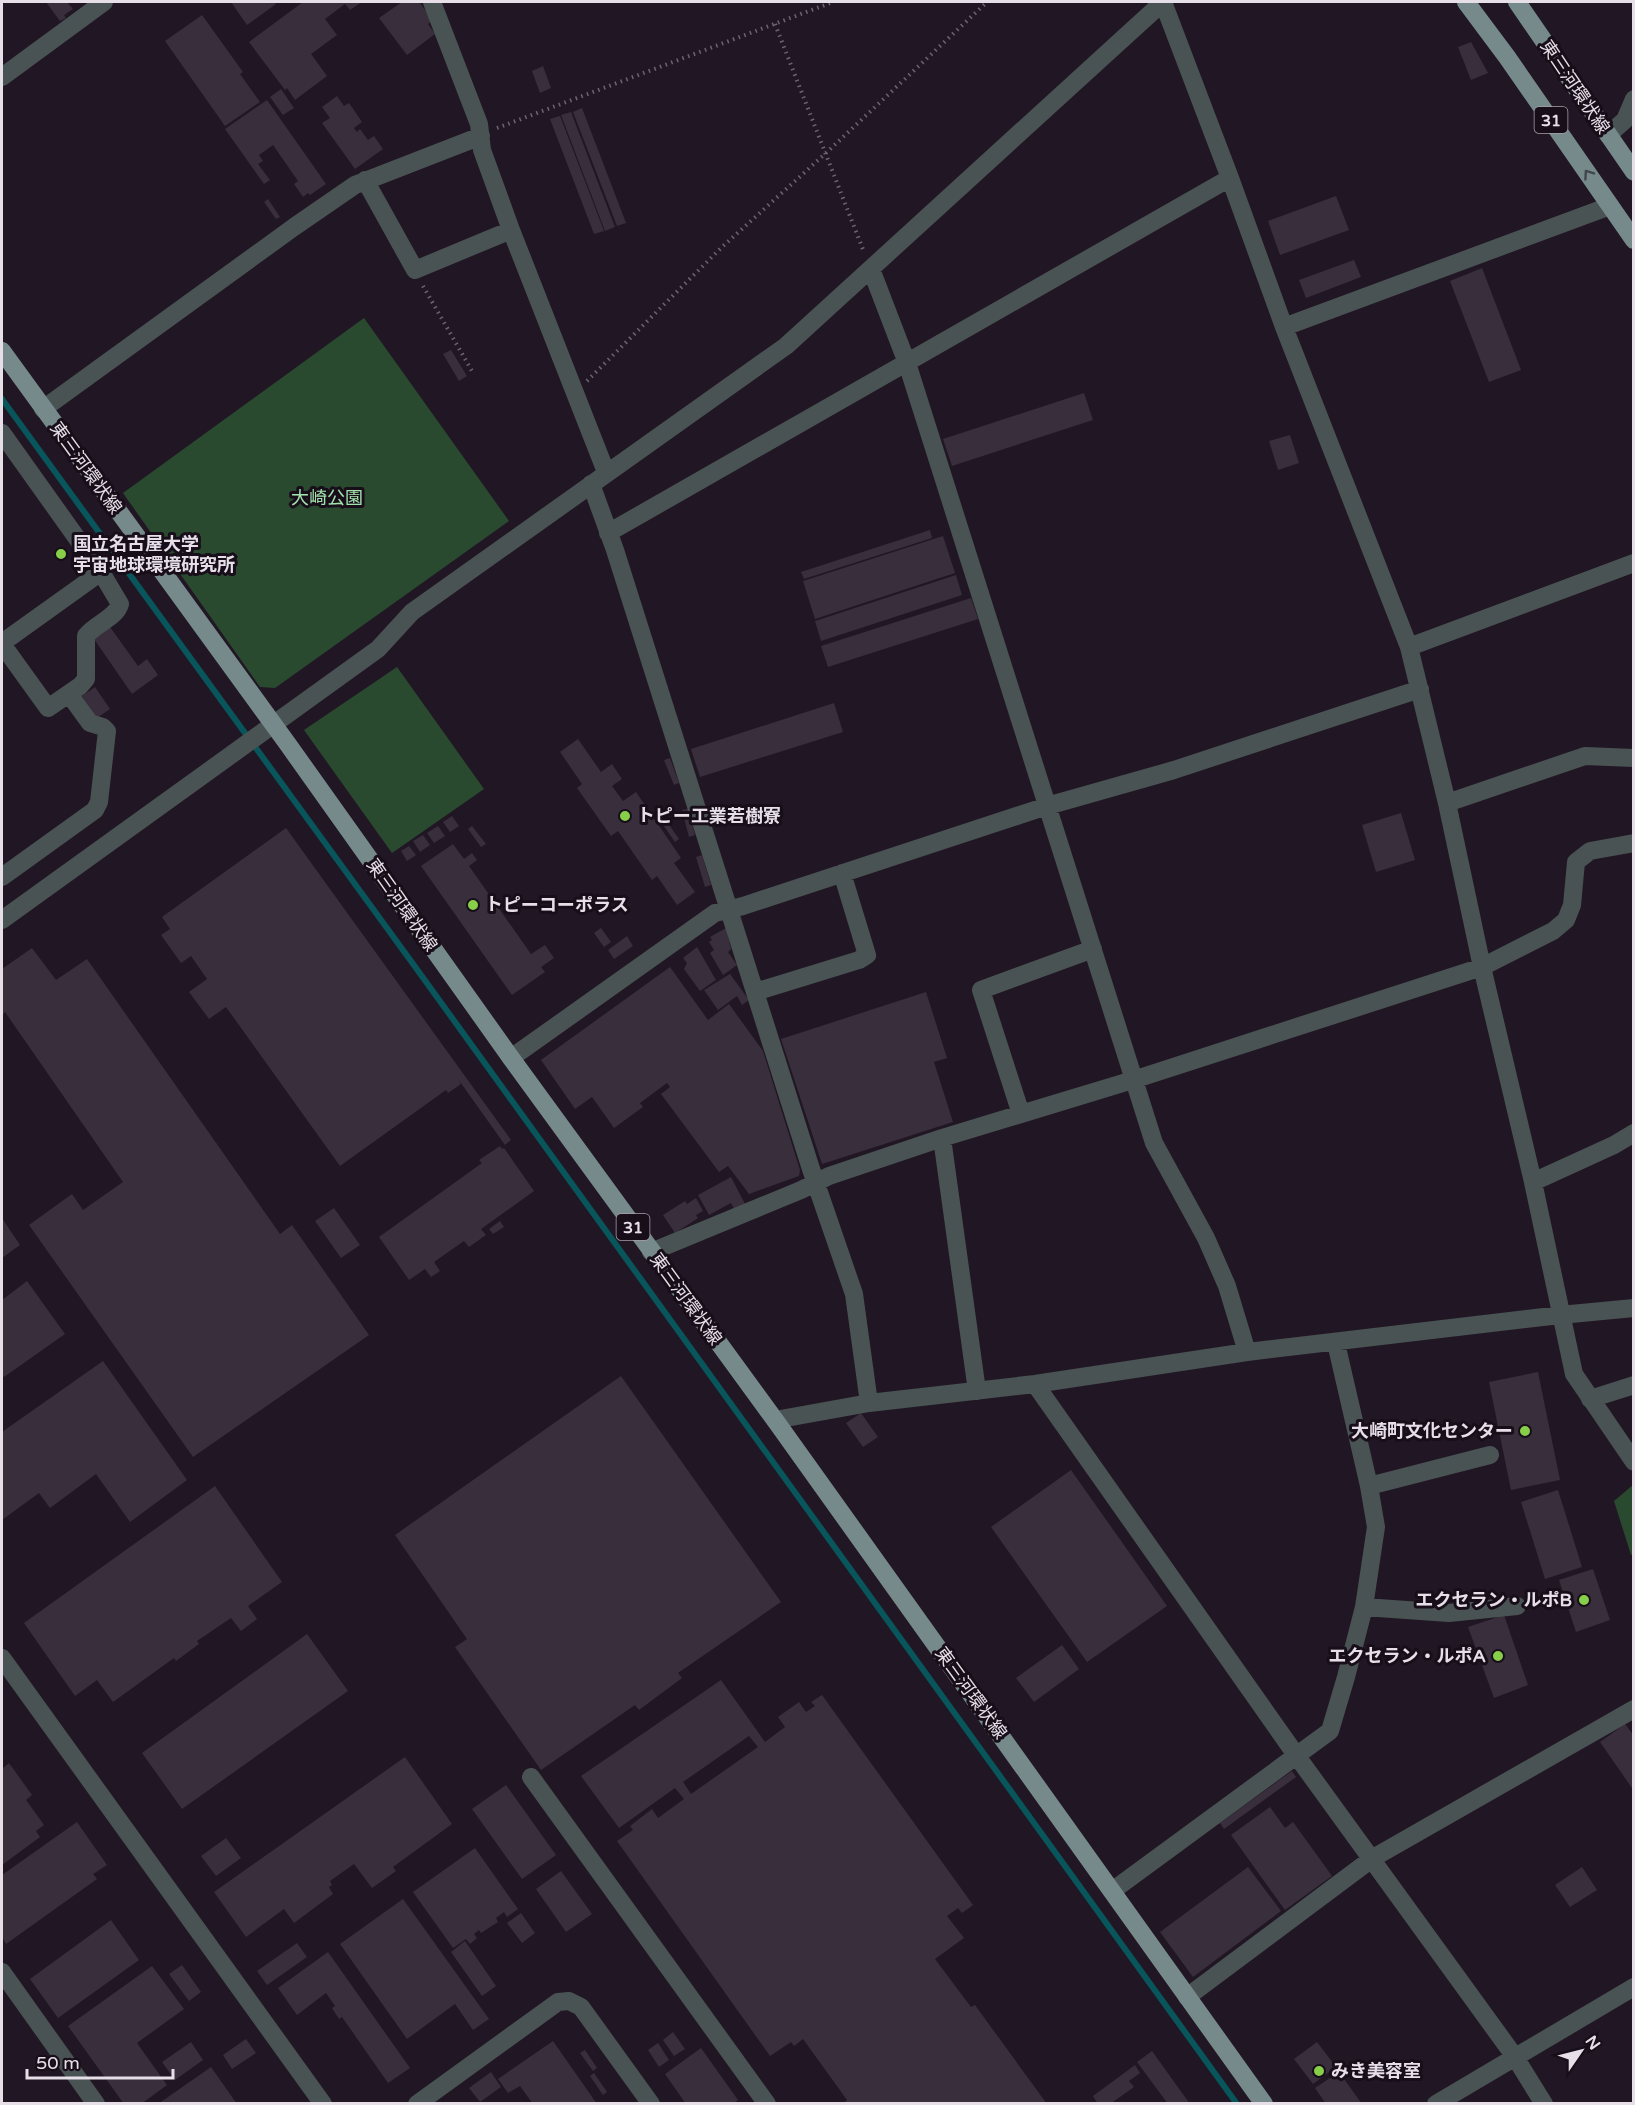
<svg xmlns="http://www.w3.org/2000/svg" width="1635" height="2105" viewBox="0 0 1635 2105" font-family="'Varela Round','Noto Sans JP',sans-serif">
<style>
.green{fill:#2a4a30}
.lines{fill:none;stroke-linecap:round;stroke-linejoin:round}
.stream{stroke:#08555b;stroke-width:6}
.building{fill:#392e3b;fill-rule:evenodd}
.path{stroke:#6d6470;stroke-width:4;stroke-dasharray:1.5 4.5;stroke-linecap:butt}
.minor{stroke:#495354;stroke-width:18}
.major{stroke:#768a8c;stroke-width:18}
.oneway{stroke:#42464d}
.poi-dot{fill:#88cf49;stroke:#180e1a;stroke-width:2}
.labels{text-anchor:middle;stroke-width:6;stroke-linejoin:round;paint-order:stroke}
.shield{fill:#180e1a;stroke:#a8a0aa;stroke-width:1.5}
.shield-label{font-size:16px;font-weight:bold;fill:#e6dfe8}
.street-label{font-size:18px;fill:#e6dfe8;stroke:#180e1a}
.park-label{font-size:18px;fill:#a2e2ad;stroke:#180e1a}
.poi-label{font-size:18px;font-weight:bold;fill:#e6dfe8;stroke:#180e1a;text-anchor:start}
</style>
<rect width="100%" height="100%" fill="#211724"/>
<path class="green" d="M364,318L509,521L275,688L260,687L123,493Z
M397,667L484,789L392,853L304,730Z
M1633,1485L1634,1554L1631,1555L1614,1501Z"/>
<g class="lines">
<path class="stream" d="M2,399L416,968L1237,2104"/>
</g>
<path class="building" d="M46,2H67L73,9L64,15L66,18L60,21Z
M231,2H274L276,4L247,25Z
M303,2H362L350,10L345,4L325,19L337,35L311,54L327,76L295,100L287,88L285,90L249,42Z
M402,2H419L433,20L428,24L435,34L407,55L379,18Z
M202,15L243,72L240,74L260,102L225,126L165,41Z
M1471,42L1488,73L1471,80L1458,47Z
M543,66L551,88L540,93L532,71Z
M281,89L294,108L283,115L270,97Z
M337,96L344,106L349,103L362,122L354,128L357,132L360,129L368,140L374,136L383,149L355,169L322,123L330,118L322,107Z
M267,100L326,184L310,195L308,193L303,197L294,184L298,181L273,145L259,155L263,161L258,164L270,180L264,184L225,129Z
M582,108L626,223L617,226L573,112Z
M571,112L615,227L605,231L561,115Z
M560,116L604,231L594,234L550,119Z
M1336,196L1349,230L1280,255L1268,221Z
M268,199L280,217L276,219L264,202Z
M1354,260L1361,277L1306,298L1299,280Z
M1482,268L1521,370L1489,382L1450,281Z
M451,350L467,376L459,381L443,354Z
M1084,393L1093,420L952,466L943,439Z
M1290,435L1299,463L1278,470L1269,441Z
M930,530L932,538L804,579L801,572Z
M943,536L955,573L815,619L803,581Z
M956,575L962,595L821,641L815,621Z
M971,598L978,619L828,667L821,646Z
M110,627L138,666L147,659L158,675L132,694L94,639Z
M95,687L110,709L97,718L82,696Z
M834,703L843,732L700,777L691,749Z
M578,739L601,772L612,764L622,779L612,786L623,801L636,792L681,858L674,863L695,892L677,905L657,876L652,880L618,831L611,836L577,788L582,784L560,752Z
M670,758L679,783L674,785L664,760Z
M688,809L695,835L689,837L682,810Z
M1401,813L1415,860L1376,872L1362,825Z
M452,816L459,826L450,832L443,822Z
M665,819L679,839L675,842L661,822Z
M438,826L445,836L434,843L427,833Z
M472,826L486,844L481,847L468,829Z
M286,828L511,1140L505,1145L458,1079L461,1084L448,1093L446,1090L340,1166L226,1007L209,1019L189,992L207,979L191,956L181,963L161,935L170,929L162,917Z
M423,835L430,845L420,852L413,841Z
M453,844L464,859L472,853L477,860L469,866L531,954L545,945L554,958L541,967L545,972L512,995L421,866Z
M409,846L416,855L407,861L401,851Z
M702,855L711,885L705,887L696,857Z
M601,928L611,942L604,947L594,933Z
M726,928L731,949L728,952L737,965L723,975L710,953L714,950L709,942L712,940L710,937Z
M627,936L633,946L614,959L608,950Z
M697,947L716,980L700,991L684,969L687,963L683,958Z
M32,948L56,980L87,959L280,1234L292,1225L369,1335L193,1457L29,1225L72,1194L83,1210L123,1182L5,1012L2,1015V969Z
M670,967L708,1020L729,1004L763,1051L800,1170L799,1176L749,1194L728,1166L719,1172L661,1094L670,1087L667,1083L640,1103L643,1107L614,1128L592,1097L575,1109L541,1060Z
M730,974L749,1000L742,1005L737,996L718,1010L704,990Z
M926,992L947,1058L934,1062L953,1122L822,1164L781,1039Z
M500,1146L502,1149L504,1148L534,1191L481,1229L486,1235L469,1247L464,1241L434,1262L440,1271L431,1277L425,1269L409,1280L379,1237L482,1163L479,1160Z
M731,1177L745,1204L734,1209L731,1203L709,1215L698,1195Z
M696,1198L703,1211L696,1215L698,1218L675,1233L663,1215L685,1201L687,1204Z
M334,1208L360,1245L341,1258L315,1221Z
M2,1218L20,1245L2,1258Z
M500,1221L504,1227L493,1234L489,1229Z
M27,1281L65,1334L4,1377L2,1374V1300Z
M103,1361L187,1480L130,1522L96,1474L50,1508L39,1493L2,1520V1432Z
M1538,1372L1560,1480L1511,1490L1489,1382Z
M621,1376L781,1602L678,1673L682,1678L639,1710L635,1705L541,1770L455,1647L467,1639L395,1535Z
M861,1413L878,1437L863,1447L846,1423Z
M1071,1470L1167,1606L1087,1662L991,1527Z
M215,1486L282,1582L248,1606L257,1619L241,1631L231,1618L197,1641L199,1644L176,1661L174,1658L113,1702L97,1680L75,1696L24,1623Z
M1558,1490L1582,1567L1545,1579L1521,1502Z
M1593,1569L1610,1620L1576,1632L1559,1580Z
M1504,1615L1528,1685L1494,1698L1468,1627Z
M307,1634L348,1691L182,1809L142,1753Z
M1062,1645L1079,1669L1034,1702L1016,1678Z
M721,1680L765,1742L785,1727L778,1717L799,1702L806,1712L815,1706L811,1702L822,1695L973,1905L962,1913L958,1908L947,1916L964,1938L935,1959L971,2007L975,2005L1047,2104H843L847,2100L803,2039L794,2046L791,2042L770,2056L617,1841L633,1830L630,1826L652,1809L658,1818L684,1799L675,1788L619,1828L581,1776ZM749,1736L758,1747L691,1794L683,1782Z
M1625,1724L1634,1736V1791L1600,1742Z
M405,1757L452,1824L393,1867L396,1871L372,1888L354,1864L330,1881L332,1885L329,1887L333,1894L294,1923L284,1909L246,1937L214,1892Z
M9,1763L32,1795L26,1800L44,1825L36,1831L40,1837L2,1865V1769Z
M1292,1771L1296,1777L1224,1829L1220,1823Z
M506,1785L556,1855L522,1879L472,1809Z
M1270,1807L1285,1828L1293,1822L1332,1876L1285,1910L1231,1835Z
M77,1822L107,1865L93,1874L97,1879L6,1944L2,1937V1875Z
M226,1838L241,1858L216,1876L201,1856Z
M475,1848L518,1909L507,1917L504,1912L496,1918L498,1922L481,1933L479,1930L474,1934L477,1938L470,1944L466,1939L453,1948L413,1892Z
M1248,1867L1281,1911L1193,1977L1160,1932Z
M1582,1867L1597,1890L1570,1907L1555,1885Z
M561,1871L592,1914L566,1932L536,1889Z
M403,1899L489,2019L473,2030L455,2004L407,2039L340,1944Z
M521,1913L535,1933L522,1943L507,1923Z
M111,1920L139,1960L58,2018L30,1979Z
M465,1941L496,1986L482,1996L451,1952Z
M297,1943L307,1957L267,1985L257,1971Z
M328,1952L410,2068L388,2083L342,2017L339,2019L332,2008L335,2006L326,1993L297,2015L278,1988Z
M182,1965L201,1992L189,2001L169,1974Z
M152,1966L184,2009L137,2043L167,2085L141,2104H124L68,2026Z
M673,2032L685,2049L674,2056L663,2040Z
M246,2039L256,2053L232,2069L223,2055Z
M553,2041L597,2104H533L520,2086L508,2093L498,2079Z
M191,2042L203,2060L175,2080L162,2062Z
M1317,2042L1336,2067L1313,2084L1294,2059Z
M658,2043L669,2060L659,2067L648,2050Z
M701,2048L738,2100L733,2104H686L665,2074Z
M585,2050L597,2068L593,2071L580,2053Z
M1152,2051L1190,2104H1168L1137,2062Z
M1135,2065L1140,2073L1129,2081L1134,2087L1110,2104H1098L1093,2096Z
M211,2067L237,2104H158Z
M491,2072L501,2087L480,2102L469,2088Z
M1339,2072L1362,2104H1326L1315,2088Z
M594,2073L607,2092L603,2095L590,2076Z"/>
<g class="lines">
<path class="path" d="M775,24L864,252
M497,128L833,2
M423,286L472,371
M587,381L721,248L826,153L987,2"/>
<path class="minor" d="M432,2L479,124L482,150L511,230L606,472
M1163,2L1230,178L1284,327L1409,647L1447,803L1482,967L1533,1182L1574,1374L1634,1462
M2,77L104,2
M1608,135L1625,120L1634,99
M365,180L415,270L511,230
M871,269L907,363L1154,1143L1206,1238L1227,1286L1247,1352
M1284,327L1610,206
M43,409L294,227L355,185L481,136
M2,433L101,572L120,604C116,618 95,624 86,636V679L80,686L48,708L2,644
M591,484L615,550L811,1169L854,1294L869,1403
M608,533L1230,178
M2,643L101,572
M1409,647L1634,563
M1447,803L1585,756L1634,758
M2,877L95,810L99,802L107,731L103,727L90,723L69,694
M2,920L378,649L412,612L786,346L1163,2
M755,992L859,960L867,955L842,873
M511,1058L715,913L743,906L1047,806L1174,770L1420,689
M1021,1114L981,990L1093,949
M942,1138L977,1391
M1533,1182L1614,1145L1634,1133
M651,1252L801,1190L829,1176L942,1138L1133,1080L1482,967L1553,931L1566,920L1572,905L1576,862L1590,851L1634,843
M1035,1384L1296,1755L1515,2057L1544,2104
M1590,1399L1634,1385
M775,1420L869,1403L1035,1384L1247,1352L1560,1315L1634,1308
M1369,1486L1490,1455
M1364,1607L1449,1613L1517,1606
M2,1658L323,2104
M531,1777L767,2104
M1112,1891L1330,1731L1346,1677L1364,1607L1376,1527L1369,1486L1336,1343
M2,1972L96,2104
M1187,1997L1373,1858L1634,1709
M417,2104L558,2002L569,2001L581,2007L651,2104
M1436,2104L1634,1987"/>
<path class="major" d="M1466,2L1507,57L1634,240
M1517,2L1634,172
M2,351L287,743L511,1058L775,1420L1264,2104"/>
</g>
<defs><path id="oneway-chevron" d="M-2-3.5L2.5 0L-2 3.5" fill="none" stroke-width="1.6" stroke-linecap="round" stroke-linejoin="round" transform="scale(1.5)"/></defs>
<use class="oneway" href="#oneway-chevron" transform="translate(1588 174) rotate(-125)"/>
<g class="poi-dot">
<circle cx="61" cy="554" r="6"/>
<circle cx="625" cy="816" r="6"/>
<circle cx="473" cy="905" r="6"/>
<circle cx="1525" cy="1431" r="6"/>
<circle cx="1584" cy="1600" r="6"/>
<circle cx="1498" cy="1656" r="6"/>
<circle cx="1319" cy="2071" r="6"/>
</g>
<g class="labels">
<g class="shield">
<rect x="1534.5" y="107" width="33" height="26" rx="4.5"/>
<rect x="616.5" y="1214" width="33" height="26" rx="4.5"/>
</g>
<g class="shield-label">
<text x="1551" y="126">31</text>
<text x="633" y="1233">31</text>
</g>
<g class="street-label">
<text transform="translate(1575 87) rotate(56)" y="6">東三河環状線</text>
<text transform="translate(86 468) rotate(54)" y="6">東三河環状線</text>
<text transform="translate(402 905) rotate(55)" y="6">東三河環状線</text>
<text transform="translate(686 1299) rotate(54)" y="6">東三河環状線</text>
<text transform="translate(971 1693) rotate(54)" y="6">東三河環状線</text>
</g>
<g class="park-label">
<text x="327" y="504">大崎公園</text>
</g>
<g class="poi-label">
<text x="73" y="550">国立名古屋大学<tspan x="73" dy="21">宇宙地球環境研究所</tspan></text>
<text x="637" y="822">トピー工業若樹寮</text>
<text x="485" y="911">トピーコーポラス</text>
<text x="1513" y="1437" text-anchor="end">大崎町文化センター</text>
<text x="1572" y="1606" text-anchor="end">エクセラン・ルポB</text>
<text x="1486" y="1662" text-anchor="end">エクセラン・ルポA</text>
<text x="1331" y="2077">みき美容室</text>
</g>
</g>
<rect width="1635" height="2105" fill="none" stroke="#e6dfe8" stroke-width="6"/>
<g transform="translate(1581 2051) rotate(55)" stroke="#180e1a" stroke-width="4.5" paint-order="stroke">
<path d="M0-4.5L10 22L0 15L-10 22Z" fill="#e6dfe8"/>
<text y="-9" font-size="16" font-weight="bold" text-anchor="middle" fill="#e6dfe8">N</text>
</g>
<path d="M27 2069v9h146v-9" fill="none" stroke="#e6dfe8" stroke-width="3"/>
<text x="36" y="2069" font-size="18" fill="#e6dfe8" stroke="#180e1a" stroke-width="4.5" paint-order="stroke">50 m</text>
</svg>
